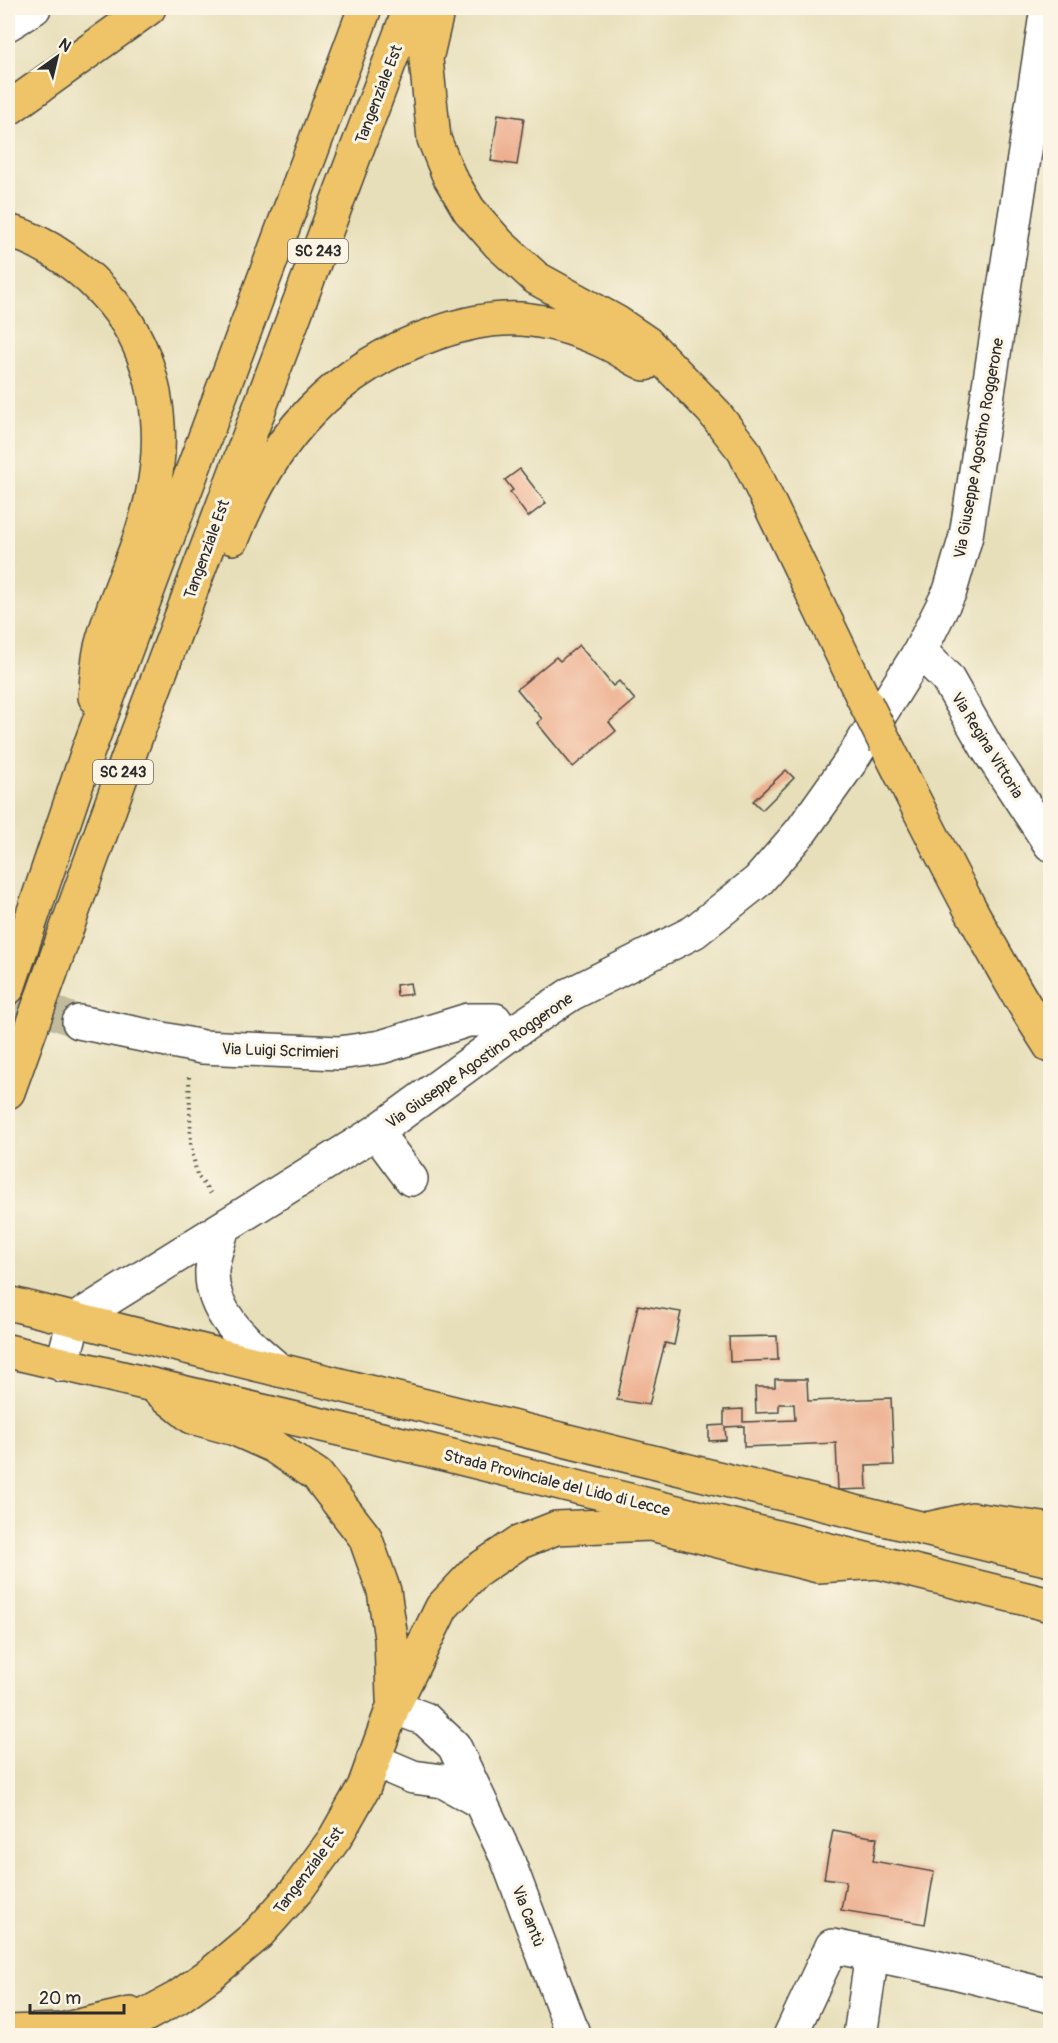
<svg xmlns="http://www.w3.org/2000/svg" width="1058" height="2043" viewBox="0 0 1058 2043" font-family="Pangolin,sans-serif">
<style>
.building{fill:#edae8e}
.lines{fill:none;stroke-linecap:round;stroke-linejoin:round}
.minor-tunnel{stroke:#c1bb9d;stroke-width:33;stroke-dasharray:33 16;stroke-linecap:butt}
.minor-casing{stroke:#474640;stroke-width:36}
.major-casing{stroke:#474640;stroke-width:36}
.highway-casing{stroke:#474640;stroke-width:36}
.path{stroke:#474640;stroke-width:4;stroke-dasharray:1.5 4.5;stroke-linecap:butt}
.minor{stroke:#fff;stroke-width:33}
.major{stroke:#efc469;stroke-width:33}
.highway{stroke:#efc469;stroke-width:33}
.highway-bridge-casing{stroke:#474640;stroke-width:36;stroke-linecap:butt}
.highway-bridge{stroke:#efc469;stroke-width:33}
.labels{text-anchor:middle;stroke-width:6;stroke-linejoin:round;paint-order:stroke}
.shield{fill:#fcf5e5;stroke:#6a6863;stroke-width:1.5}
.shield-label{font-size:15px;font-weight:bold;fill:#2b2b2b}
.street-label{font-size:16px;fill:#2b2b2b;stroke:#fcf5e5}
</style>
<rect width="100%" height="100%" fill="#fcf5e5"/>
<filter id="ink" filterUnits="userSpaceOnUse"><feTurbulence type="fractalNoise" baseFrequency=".0167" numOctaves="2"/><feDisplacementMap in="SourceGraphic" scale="12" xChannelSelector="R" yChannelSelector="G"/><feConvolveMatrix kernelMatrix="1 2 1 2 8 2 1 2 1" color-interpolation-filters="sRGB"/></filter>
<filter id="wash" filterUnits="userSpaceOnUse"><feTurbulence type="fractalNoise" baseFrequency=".008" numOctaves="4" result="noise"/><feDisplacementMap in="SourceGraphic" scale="24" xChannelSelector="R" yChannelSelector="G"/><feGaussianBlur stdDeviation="1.35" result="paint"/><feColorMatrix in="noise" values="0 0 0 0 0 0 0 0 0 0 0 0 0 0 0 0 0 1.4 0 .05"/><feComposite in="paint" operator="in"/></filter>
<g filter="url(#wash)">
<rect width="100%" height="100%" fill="#e7dfba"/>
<g id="blocks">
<path class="building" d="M498,114L524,118L517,165L491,161Z
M520,469L546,503L528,517L510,492L513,490L505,480Z
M579,645L613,686L619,681L635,700L609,722L616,731L573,767L537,723L542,719L517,689L556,657L560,661Z
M786,770L794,778L762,810L753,801Z
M410,983L412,994L397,996L396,985Z
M638,1305L681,1312L674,1345L665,1343L649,1405L617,1400Z
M777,1336L778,1360L730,1362L729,1337Z
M775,1379H807L808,1401L891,1398L894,1465L866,1466L867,1489L838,1490L836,1443L744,1447V1426L725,1427L726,1440L709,1441V1426L724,1425V1410L743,1409V1422L795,1420L794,1404H779V1412L756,1413L755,1387H775Z
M833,1830L877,1838L873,1861L934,1872L925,1924L841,1910L846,1881L824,1878Z"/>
</g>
</g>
<g filter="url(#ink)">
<use href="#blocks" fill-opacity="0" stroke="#474640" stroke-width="1.5"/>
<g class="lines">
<path class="minor-tunnel" d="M8,996L79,1022"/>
<g class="minor-casing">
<path id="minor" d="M8,24L34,8
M920,651L947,678L987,748L1050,844
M79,1022L202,1047L339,1053L381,1047L468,1020H495L506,1037
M376,1132L411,1179
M222,1230C219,1243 213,1257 212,1270C210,1315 250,1345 279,1370
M62,1365L74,1320L376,1132L506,1037L571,994L694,932L758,881L802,830L851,761L920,651L950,591L966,536L1047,8
M393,1707L425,1719L454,1746L507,1858L574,2036
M373,1760L413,1777L443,1781L477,1800
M790,2036L832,1946L939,1968L1050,1996
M860,2036L872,1954"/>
</g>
<g class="major-casing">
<path id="major" d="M8,1303L1050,1560
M8,1351L428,1450L1050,1605"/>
</g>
<g class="highway-casing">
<path id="highway" d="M438,8L426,59L434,139L449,176L469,210L499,244L536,278L616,322L647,343L712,410L744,451L866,704
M8,109L149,8
M8,231C47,241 86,271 112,302C156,355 167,428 152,496C141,547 114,596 101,647C97,663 97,681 95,697
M233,538C272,438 334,368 437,333C466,323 500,316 531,320C557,323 586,333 609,344C622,350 632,359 645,364
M886,744C938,847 988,950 1050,1046
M8,988L88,751L365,8
M8,1092L125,766L410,8
M156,1388L192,1417L235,1429L273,1446L317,1475L365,1537L384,1591L391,1638L393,1699
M926,1529L972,1519L1050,1530
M8,2032L61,2030L130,2014
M107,2036L177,1998L212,1973L257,1935L297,1890L335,1838L364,1787L393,1707L442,1607L475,1572L518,1543L556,1528L651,1524L818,1566L879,1562"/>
</g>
<path class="path" d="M189,1077L191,1146L197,1175L212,1195"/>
<use href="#minor" class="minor"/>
<use href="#major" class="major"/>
<use href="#highway" class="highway"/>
<g class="highway-bridge-casing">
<path id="highway-bridge" d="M866,704L886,744"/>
</g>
<use href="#highway-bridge" class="highway-bridge"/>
</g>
</g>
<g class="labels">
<g class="shield">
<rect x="288" y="239" width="60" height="24" rx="4.5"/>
<rect x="93" y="760" width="60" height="24" rx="4.5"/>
</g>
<g class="shield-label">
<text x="318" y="256">SC 243</text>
<text x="123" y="777">SC 243</text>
</g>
<g class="street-label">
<text transform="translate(378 94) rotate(-69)" y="6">Tangenziale Est</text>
<text transform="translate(978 448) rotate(-80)" y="6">Via Giuseppe Agostino Roggerone</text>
<text transform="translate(206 549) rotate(-70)" y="6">Tangenziale Est</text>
<text transform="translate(988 745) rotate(58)" y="6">Via Regina Vittoria</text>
<text transform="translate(280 1050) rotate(2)" y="6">Via Luigi Scrimieri</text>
<text transform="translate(479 1060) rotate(-35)" y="6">Via Giuseppe Agostino Roggerone</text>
<text transform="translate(557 1482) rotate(14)" y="6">Strada Provinciale del Lido di Lecce</text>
<text transform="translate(308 1870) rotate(-53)" y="6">Tangenziale Est</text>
<text transform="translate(529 1916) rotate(69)" y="6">Via Cantù</text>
</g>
</g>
<rect width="1058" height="2043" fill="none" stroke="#fcf5e5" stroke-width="30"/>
<g transform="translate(57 57) rotate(34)" stroke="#fcf5e5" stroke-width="4.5" paint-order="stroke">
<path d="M0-4.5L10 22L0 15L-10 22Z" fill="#2b2b2b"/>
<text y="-9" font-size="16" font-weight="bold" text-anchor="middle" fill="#2b2b2b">N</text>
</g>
<path d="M30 2004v9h94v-9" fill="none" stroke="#2b2b2b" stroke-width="3"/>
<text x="39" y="2004" font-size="18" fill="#2b2b2b" stroke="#fcf5e5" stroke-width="4.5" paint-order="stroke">20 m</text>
</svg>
